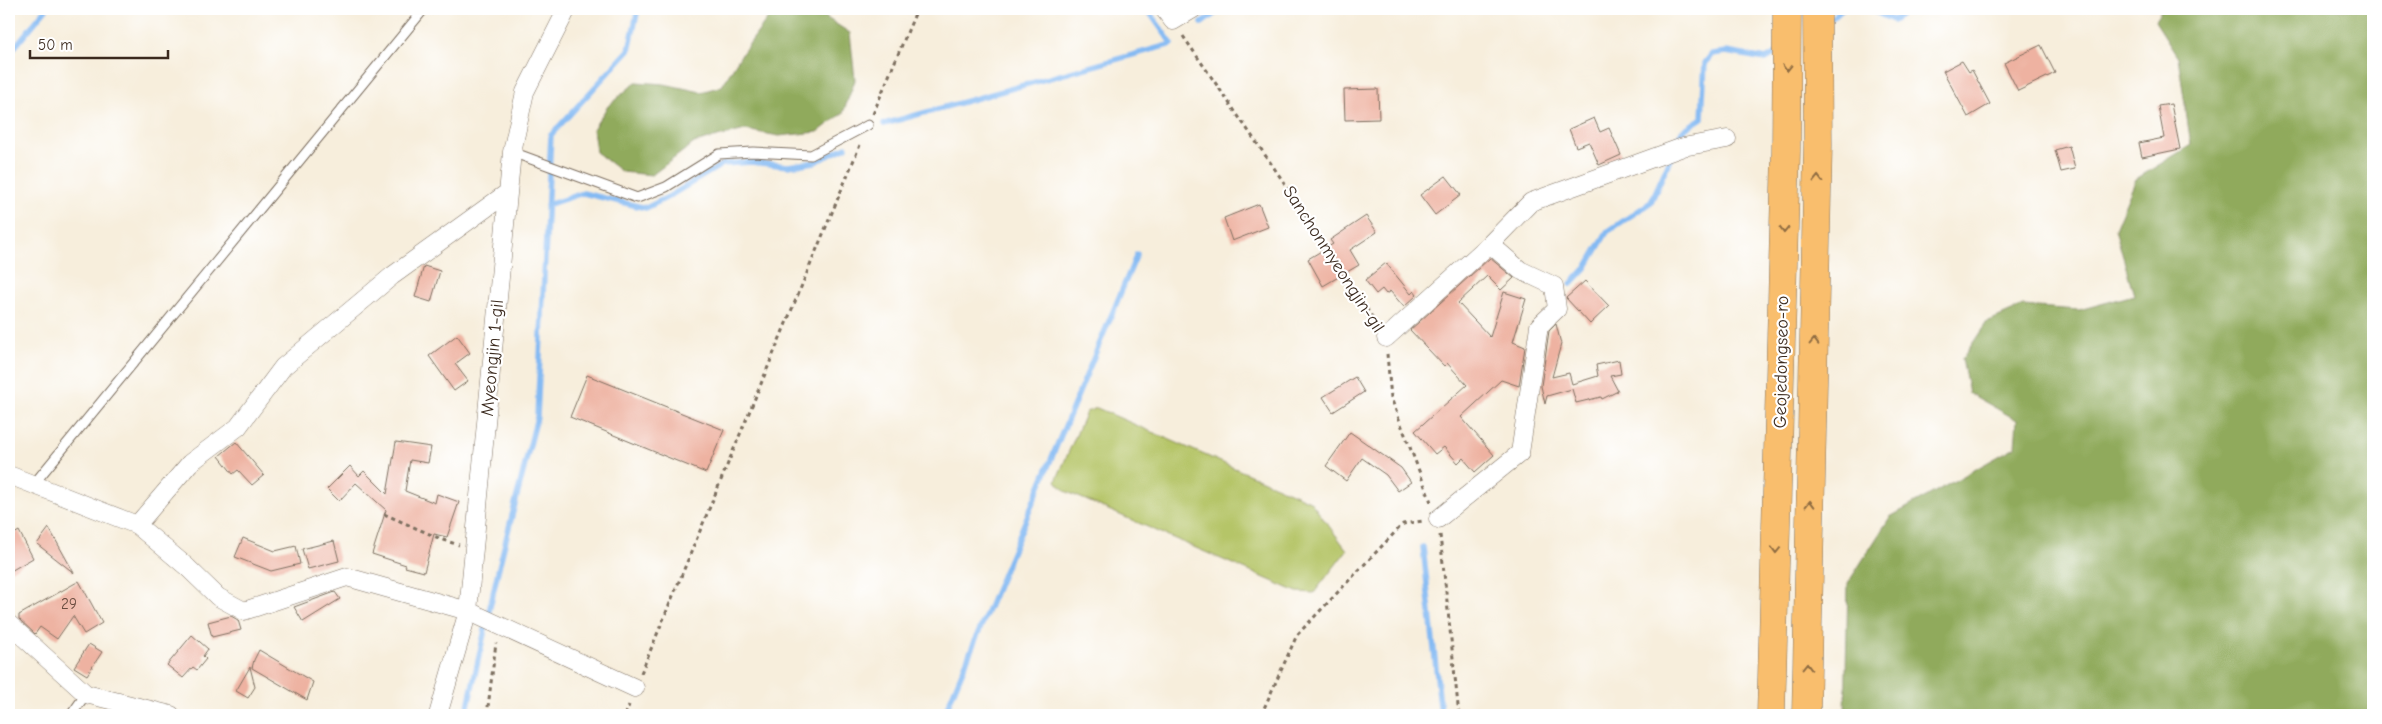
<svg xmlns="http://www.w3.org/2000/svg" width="2382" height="724" viewBox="0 0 2382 724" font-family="'Comic Neue',sans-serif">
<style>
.green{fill:#b5c568;stroke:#787843}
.forest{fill:#90aa5c;stroke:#666a3d}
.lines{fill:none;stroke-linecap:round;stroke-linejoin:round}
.stream{stroke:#84baf3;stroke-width:5.5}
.building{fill:#eeb2a1}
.service-casing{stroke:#7d6f60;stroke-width:11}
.minor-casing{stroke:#7d6f60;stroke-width:19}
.primary-casing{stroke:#7d6f60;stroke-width:29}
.path{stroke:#7d6f60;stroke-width:3;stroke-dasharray:4 4;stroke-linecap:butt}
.service{stroke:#fff;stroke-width:9}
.minor{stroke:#fff;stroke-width:18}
.primary{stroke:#f9be6d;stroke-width:28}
.oneway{stroke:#906d42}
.labels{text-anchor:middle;stroke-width:4.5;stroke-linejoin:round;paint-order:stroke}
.number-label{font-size:15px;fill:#684c3f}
.street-label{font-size:18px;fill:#3b2a1e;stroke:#fff}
</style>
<rect width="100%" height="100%" fill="#fff"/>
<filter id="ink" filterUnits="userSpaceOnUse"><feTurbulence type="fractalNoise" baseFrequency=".02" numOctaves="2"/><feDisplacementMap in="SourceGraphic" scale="10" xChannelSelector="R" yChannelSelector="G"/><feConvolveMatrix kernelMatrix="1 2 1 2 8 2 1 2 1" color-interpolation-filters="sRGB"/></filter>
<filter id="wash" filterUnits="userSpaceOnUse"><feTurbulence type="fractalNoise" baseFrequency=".0096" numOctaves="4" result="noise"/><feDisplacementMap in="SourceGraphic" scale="20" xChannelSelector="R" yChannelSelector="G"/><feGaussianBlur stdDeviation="1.12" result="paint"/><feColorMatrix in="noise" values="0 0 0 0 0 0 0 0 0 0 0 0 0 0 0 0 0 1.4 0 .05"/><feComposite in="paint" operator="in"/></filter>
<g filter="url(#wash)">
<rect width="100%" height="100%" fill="#f7eedc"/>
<path class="green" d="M1097,408L1310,501L1347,550L1314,593L1297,592L1065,491L1056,481L1086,412Z"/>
<path class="forest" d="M775,9L816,11L850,33L855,80L843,113L818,132L779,136L745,130L694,143L652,175L622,172L596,152L593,129L608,106L636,82L664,84L701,92L722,86L741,55Z
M2161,9H2373V715H1845L1848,583L1890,517L2015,447L2017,420L1969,393L1962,359L1987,322L2023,306L2079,310L2134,295L2115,229L2136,179L2191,145L2178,57L2155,21Z"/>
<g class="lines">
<path class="stream" d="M1869,9L1893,20L1910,9
M1832,18L1842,9
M1202,23L1221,9
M9,54L46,9
M884,124L1172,44L1147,9
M1676,144L1682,131L1702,118L1705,63L1712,54L1726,52L1766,59L1776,53
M547,205L583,193L646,208L668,197L723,164L751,162L788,166L815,162L846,147
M1571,284L1586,268L1607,232L1651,202L1672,155
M1423,547L1441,715
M466,715L498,571L537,417L551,135L629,50L638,9
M944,715L1137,254"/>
</g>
<g id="blocks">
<path class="building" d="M2041,45L2055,73L2018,91L2004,63Z
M1962,61L1969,72L1972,70L1990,104L1968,117L1943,71Z
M1378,89L1379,119L1345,120L1344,90Z
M2171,104L2180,149L2142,157L2139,143L2164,138L2158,106Z
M1594,118L1600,132L1609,128L1621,155L1599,165L1589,142L1576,147L1569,129Z
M2069,146L2075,169L2061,172L2055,150Z
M1446,176L1461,195L1435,215L1420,195Z
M1259,204L1268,227L1232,241L1224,218Z
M1366,216L1377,232L1350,250L1359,265L1323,286L1308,259L1333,244L1330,240Z
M1490,258L1514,278L1501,290L1487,276L1458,303L1490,337L1504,292L1526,299L1513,342L1525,347L1519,386L1501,380L1461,417L1494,455L1475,472L1463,458L1458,463L1444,447L1435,454L1415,431L1467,385L1447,363L1444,366L1410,330Z
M1386,263L1411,294L1414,291L1417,295L1404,307L1390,291L1386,294L1382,289L1376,294L1365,280Z
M424,266L440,271L431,302L415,297Z
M1585,281L1609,306L1590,324L1566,298Z
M1556,324L1561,344L1552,377L1569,373L1572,384L1598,376L1596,365L1619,360L1621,374L1610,376L1618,391L1602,399L1601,397L1576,403L1572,389L1547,396L1545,404L1541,386L1549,331Z
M457,335L470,353L455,364L468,381L454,391L429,356Z
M587,375L724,430L706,473L570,417Z
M1355,377L1364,392L1333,412L1323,397Z
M1350,432L1401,468L1411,482L1398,491L1386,475L1362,458L1346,481L1326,466Z
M236,442L264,475L252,485L238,470L233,474L219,456Z
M396,442L431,447L428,463L410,460L405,491L435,503L437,494L459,502L447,537L434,534L424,572L405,567L406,565L372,554L386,510L356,483L339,501L327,489L350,466L359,476L364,471L387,494Z
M49,528L74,573L37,544Z
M19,531L33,558L9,572V537Z
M243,538L275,551L296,546L300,564L271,571L235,557Z
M334,541L339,561L308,569L302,549Z
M79,581L102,623L84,634L73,616L57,639L40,627L35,634L19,619V615Z
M335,592L340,599L303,622L294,607Z
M231,616L238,620L241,630L212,637L208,622Z
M192,635L208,649L203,656L206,659L197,670L193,667L183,678L167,665Z
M89,644L102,652L87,675L74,667Z
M259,650L313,682L307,700L252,668L254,660Z
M250,667L255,687L248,698L236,691Z"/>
</g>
</g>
<g filter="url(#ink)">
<use href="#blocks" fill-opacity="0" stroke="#7d6f60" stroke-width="1"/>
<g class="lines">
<g class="service-casing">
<path id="service" d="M512,152L637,198L666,187L719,154L753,152L811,155L868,125
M33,485L424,9
M71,715L86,694"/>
</g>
<g class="minor-casing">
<path id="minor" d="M1164,9L1173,21L1193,9
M1386,338L1490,244L1531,202L1683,147L1727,139
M9,475L137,525L187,567L218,597L244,611L347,577L468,611L635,688
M1438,519L1520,453L1539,326L1557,309L1554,286L1520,270L1490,244
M137,525L190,463L238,427L283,367L392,276L507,193
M9,624L86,694L171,715
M438,715L468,611L512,152L525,92L567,9"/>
</g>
<g class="primary-casing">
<path id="primary" d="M1771,715L1786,151L1787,9
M1806,715L1818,145L1817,9"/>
</g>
<path class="path" d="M1183,36L1283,181L1376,323
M873,114L917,9
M1387,354L1391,398L1431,502
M384,514L443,540L459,545
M1440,535L1459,715
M641,673L860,145
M487,715L496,643
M625,715L629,705
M1261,715L1297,635L1403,524L1423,521"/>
<use href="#service" class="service"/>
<use href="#minor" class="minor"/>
<use href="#primary" class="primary"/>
</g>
<defs><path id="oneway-chevron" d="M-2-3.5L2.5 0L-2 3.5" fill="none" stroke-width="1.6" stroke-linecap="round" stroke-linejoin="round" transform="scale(1.25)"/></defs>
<g class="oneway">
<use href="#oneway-chevron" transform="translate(1787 68) rotate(91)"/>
<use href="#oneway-chevron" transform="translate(1818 179) rotate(-89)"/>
<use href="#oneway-chevron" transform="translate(1784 230) rotate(91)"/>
<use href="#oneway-chevron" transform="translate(1814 342) rotate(-89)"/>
<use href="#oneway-chevron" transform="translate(1810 504) rotate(-89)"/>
<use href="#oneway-chevron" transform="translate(1776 550) rotate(91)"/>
<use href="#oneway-chevron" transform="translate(1807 667) rotate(-89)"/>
</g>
</g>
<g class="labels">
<g class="number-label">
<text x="69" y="609">29</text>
</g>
<g class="street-label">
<text transform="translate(1334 259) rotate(57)" y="6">Sanchonmyeongjin-gil</text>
<text transform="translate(492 358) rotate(-85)" y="6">Myeongjin 1-gil</text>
<text transform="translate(1781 362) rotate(-89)" y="6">Geojedongseo-ro</text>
</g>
</g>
<rect width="2382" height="724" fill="none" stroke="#fff" stroke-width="30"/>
<path d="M30 50v8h138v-8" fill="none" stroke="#3b2a1e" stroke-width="2.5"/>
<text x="38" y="50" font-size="15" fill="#3b2a1e" stroke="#ffffff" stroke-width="4" paint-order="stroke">50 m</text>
</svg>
